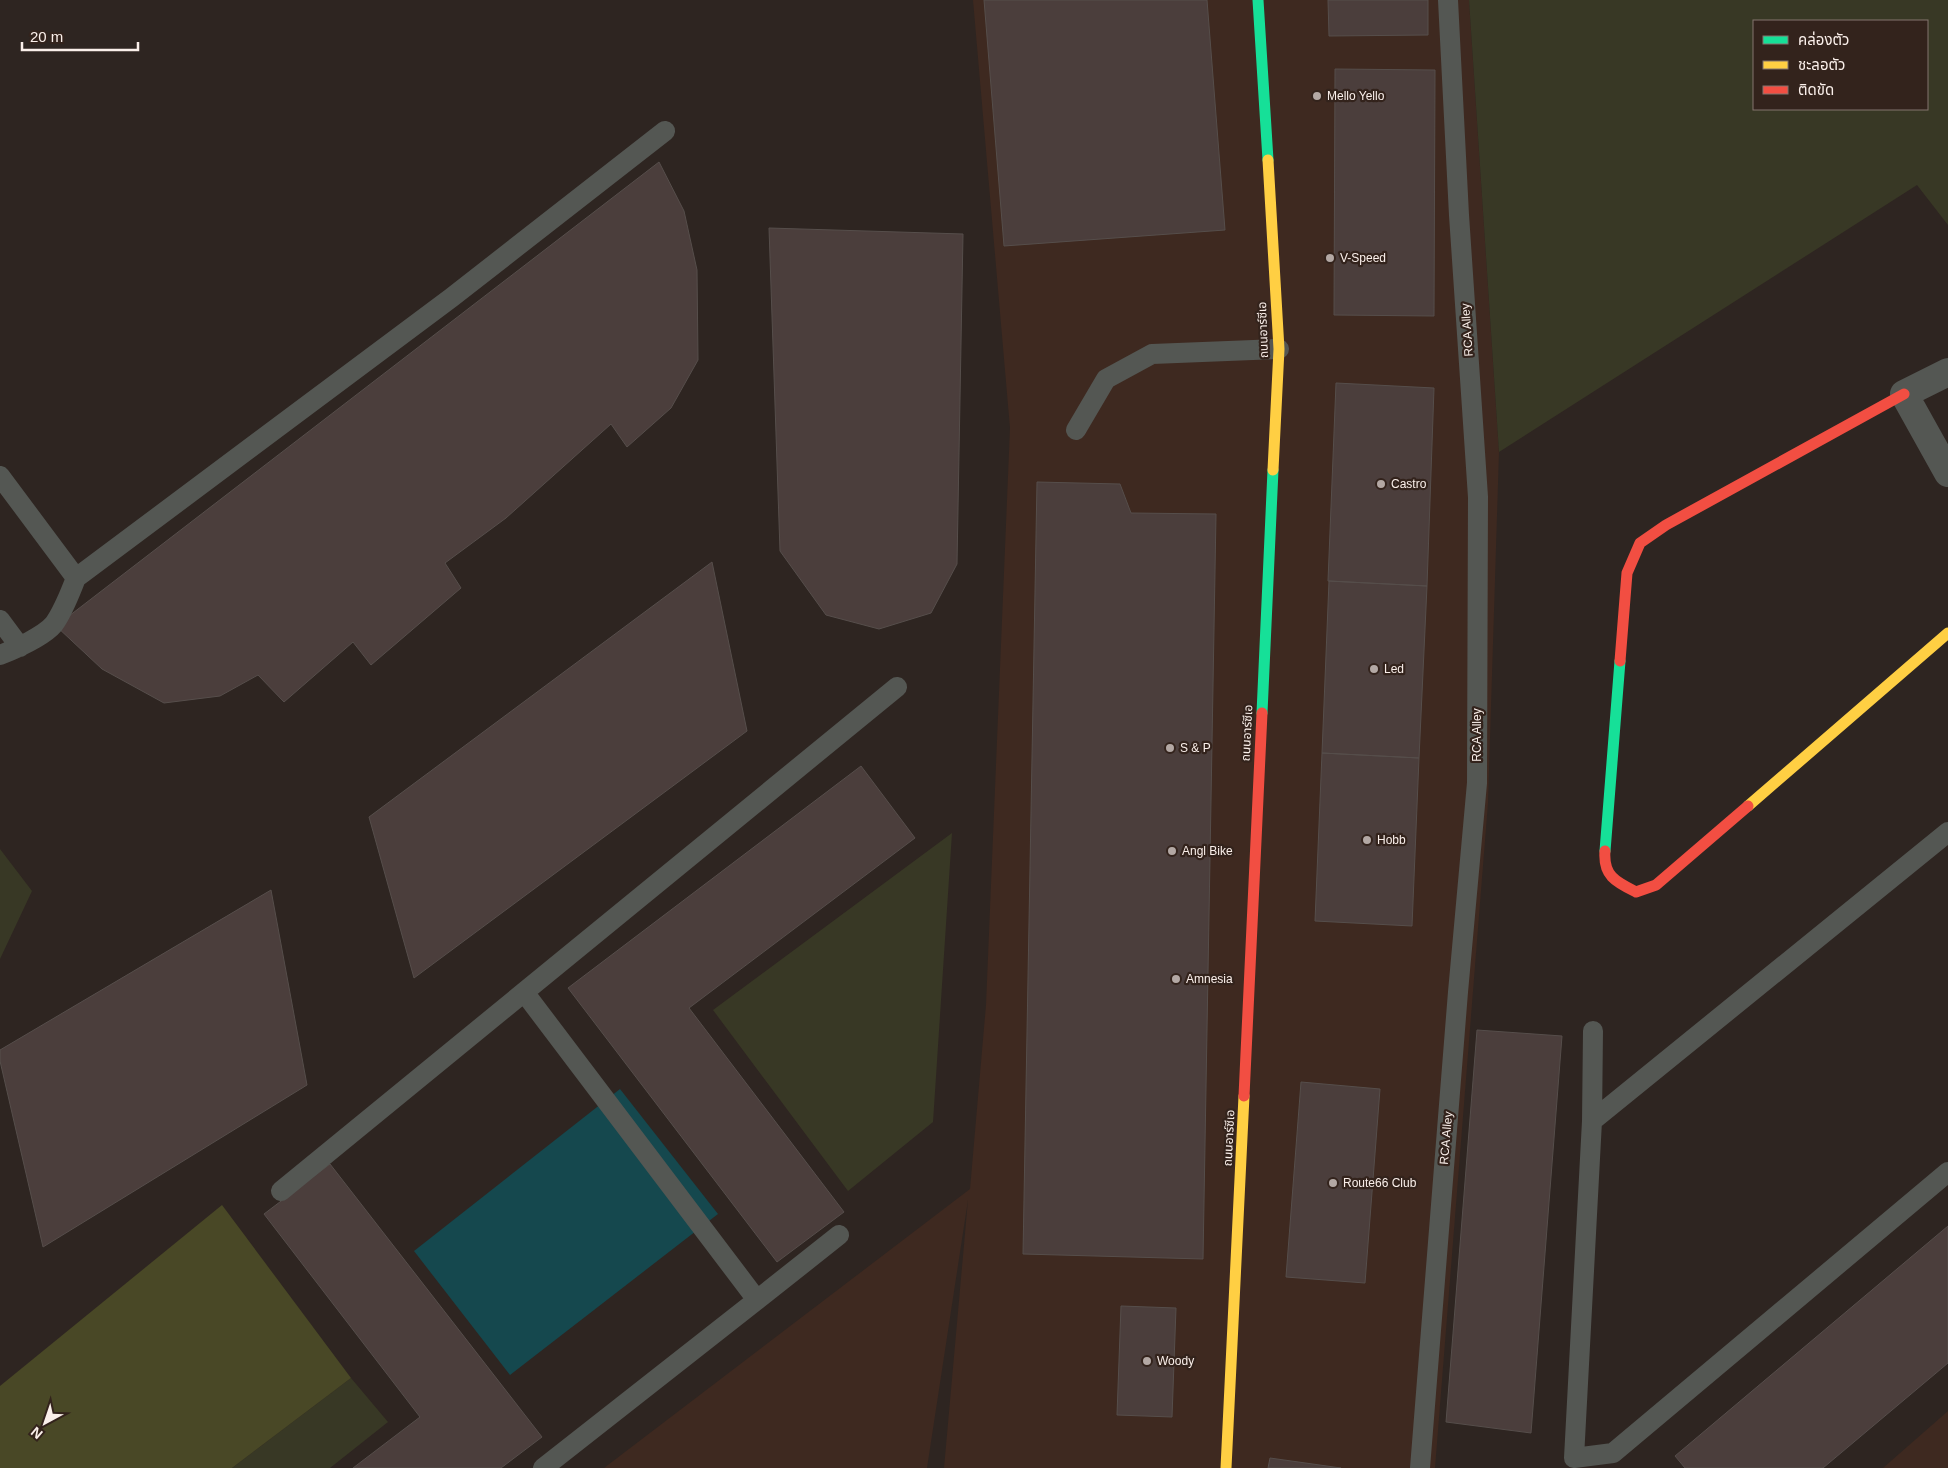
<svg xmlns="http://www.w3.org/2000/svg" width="1948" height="1468" viewBox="0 0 1948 1468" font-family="Arial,'Noto Sans Thai',sans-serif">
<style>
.built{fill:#3e2920}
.green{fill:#383825;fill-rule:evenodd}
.forest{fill:#494826}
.water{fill:#15484e}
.building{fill:#4b3e3c;stroke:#564e4b}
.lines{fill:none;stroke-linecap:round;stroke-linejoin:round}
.lane{stroke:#545753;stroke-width:20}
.street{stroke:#545753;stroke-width:28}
.fast{stroke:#16e098;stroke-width:11}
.slow{stroke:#ffcf43;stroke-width:11}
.jam{stroke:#f24e42;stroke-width:11}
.poi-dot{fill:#b3a8a4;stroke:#33231c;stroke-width:2}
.labels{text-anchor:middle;stroke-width:4.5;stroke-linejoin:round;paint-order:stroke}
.poi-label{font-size:12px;fill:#faefea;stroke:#33231c;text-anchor:start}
.street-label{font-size:12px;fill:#faefea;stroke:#33231c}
</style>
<rect width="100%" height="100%" fill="#2e2521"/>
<path class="built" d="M973,0H1469L1499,452L1488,803L1435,1468H944L968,1200L927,1468H604L970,1189L986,1005L1010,428Z
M1948,1411V1468H1883Z"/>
<path class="green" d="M1469,0H1948V225L1917,185L1499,452ZM1754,21H1927V109H1754Z
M952,833L933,1122L848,1191L713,1010Z
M0,849L32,891L0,959Z
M351,1378L388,1422L330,1468H232Z"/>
<path class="forest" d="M222,1205L351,1378L232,1468H0V1386Z"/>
<path class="water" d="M620,1089L718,1214L510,1375L414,1251Z"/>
<path class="building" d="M984,0H1207L1225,230L1004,246Z
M1328,0H1428V35L1329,36Z
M1335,69L1435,70L1434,316L1334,315Z
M659,162L684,211L697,270L698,360L671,408L627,447L611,424L506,518L445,563L461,588L371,665L353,642L284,702L258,675L220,696L164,703L102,669L56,626Z
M769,228L963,234L957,564L931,613L879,629L826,615L780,551Z
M1336,383L1434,388L1427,586L1328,581Z
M1037,482L1120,484L1131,513L1216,514L1203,1259L1023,1254Z
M712,562L747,731L414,978L369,817Z
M1329,581L1427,586L1419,758L1322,753Z
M1322,753L1419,758L1412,926L1315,921Z
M861,766L915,838L689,1008L844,1212L777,1262L568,988Z
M271,890L307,1085L43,1247L0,1061V1050Z
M1477,1030L1562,1036L1531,1433L1446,1422Z
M1301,1082L1380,1089L1365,1283L1286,1277Z
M330,1164L542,1437L501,1468H353L420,1417L264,1214Z
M1948,1226V1363L1823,1468H1685L1675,1456Z
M1121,1306L1176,1308L1172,1417L1117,1415Z
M1270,1458L1341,1468H1268Z"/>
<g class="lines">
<path class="lane" d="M1076,430L1106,379L1152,354L1279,349
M0,476L76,578
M0,620L20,647
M0,655C15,649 44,636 54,624C64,610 70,593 76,578L451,298L665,131
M524,992L757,1300L839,1235
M1593,1031L1592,1121L1574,1458L1613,1453L1948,1172
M1592,1121L1948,832
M281,1191L897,687
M543,1468L757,1300
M1420,1468L1458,992L1477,783L1478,497L1459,215L1448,0"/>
<path class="street" d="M1948,372L1904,394L1948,473"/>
<path class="fast" d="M1258,0L1268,160
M1262,713L1273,470
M1605,851L1620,661"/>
<path class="slow" d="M1268,160L1279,349L1273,470
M1748,806L1948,633
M1226,1468L1244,1096"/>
<path class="jam" d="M1620,661L1627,573L1640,543L1666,525L1904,394
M1605,851C1603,876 1616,882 1636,892L1656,885L1748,806
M1244,1096L1262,713"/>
</g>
<g class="poi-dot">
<circle cx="1317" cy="96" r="5"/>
<circle cx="1330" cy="258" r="5"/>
<circle cx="1381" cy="484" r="5"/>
<circle cx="1374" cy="669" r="5"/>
<circle cx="1170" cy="748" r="5"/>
<circle cx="1367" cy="840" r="5"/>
<circle cx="1172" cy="851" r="5"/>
<circle cx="1176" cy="979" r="5"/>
<circle cx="1333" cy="1183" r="5"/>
<circle cx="1147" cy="1361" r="5"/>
</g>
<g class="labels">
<g class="poi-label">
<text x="1327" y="100">Mello Yello</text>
<text x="1340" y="262">V-Speed</text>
<text x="1391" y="488">Castro</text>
<text x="1384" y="673">Led</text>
<text x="1180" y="752">S &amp; P</text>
<text x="1377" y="844">Hobb</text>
<text x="1182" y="855">Angl Bike</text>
<text x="1186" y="983">Amnesia</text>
<text x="1343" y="1187">Route66 Club</text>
<text x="1157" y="1365">Woody</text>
</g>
<g class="street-label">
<text transform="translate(1263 330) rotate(-92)" y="4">ถนนอาร์ซีเอ</text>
<text transform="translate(1467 330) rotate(-94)" y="4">RCA Alley</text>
<text transform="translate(1247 733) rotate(-87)" y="4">ถนนอาร์ซีเอ</text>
<text transform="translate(1477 735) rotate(-90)" y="4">RCA Alley</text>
<text transform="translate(1229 1138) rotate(-87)" y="4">ถนนอาร์ซีเอ</text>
<text transform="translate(1446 1138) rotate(-85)" y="4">RCA Alley</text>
</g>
</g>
<rect x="1753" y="20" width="175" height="90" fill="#33231c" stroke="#83756e"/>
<rect x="1763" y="36" width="25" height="8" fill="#16e098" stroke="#83756e"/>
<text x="1798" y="45" font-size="15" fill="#faefea">คล่องตัว</text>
<rect x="1763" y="61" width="25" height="8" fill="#ffcf43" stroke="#83756e"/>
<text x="1798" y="70" font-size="15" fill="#faefea">ชะลอตัว</text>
<rect x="1763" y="86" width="25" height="8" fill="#f24e42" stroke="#83756e"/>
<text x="1798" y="95" font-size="15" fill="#faefea">ติดขัด</text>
<g transform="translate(45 1423) rotate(220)" stroke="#33231c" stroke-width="4" paint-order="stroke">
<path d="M0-4L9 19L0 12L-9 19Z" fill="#faefea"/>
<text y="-8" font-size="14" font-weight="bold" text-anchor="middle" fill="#faefea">N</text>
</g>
<path d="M22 42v8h116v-8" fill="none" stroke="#faefea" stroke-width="2.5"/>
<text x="30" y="42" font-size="15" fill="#faefea" stroke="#33231c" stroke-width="4" paint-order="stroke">20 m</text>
</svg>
